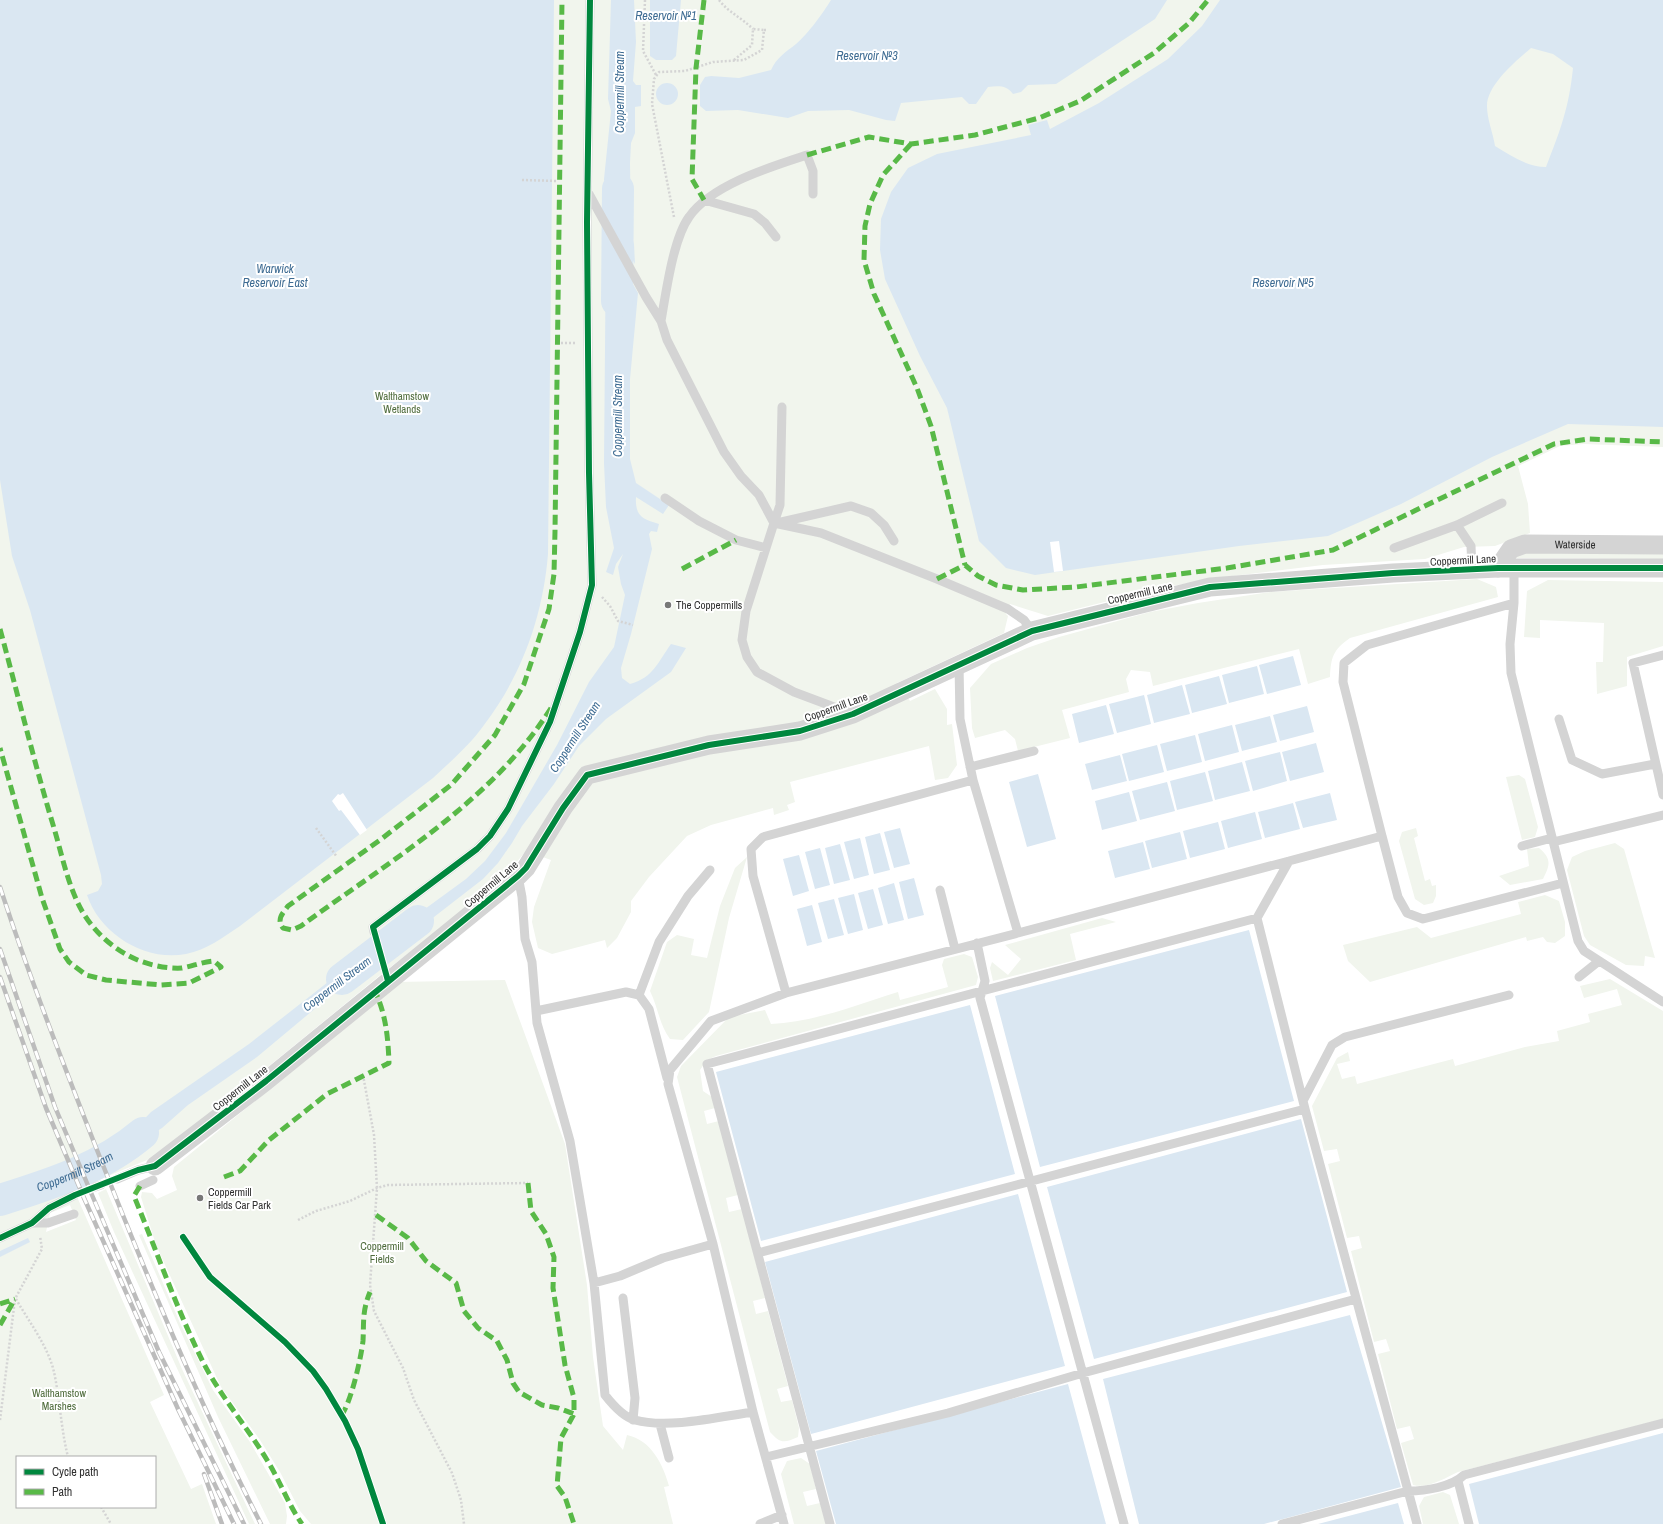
<svg xmlns="http://www.w3.org/2000/svg" width="1663" height="1524" viewBox="0 0 1663 1524" font-family="'Archivo Narrow',sans-serif">
<style>
.green{fill:#f1f5ed;fill-rule:evenodd}
.water{fill:#dae7f2;fill-rule:evenodd}
.pier{fill:#fff}
.lines{fill:none;stroke-linecap:round;stroke-linejoin:round}
.river{stroke:#dae7f2;stroke-width:32}
.path{stroke:#d4d4d4;stroke-width:2.5;stroke-dasharray:2 2;stroke-linecap:butt}
.lane{stroke:#d4d4d4;stroke-width:9}
.street{stroke:#d4d4d4;stroke-width:19}
.rail-casing{stroke:#bcbcbc;stroke-width:4.5}
.rail{stroke:#fff;stroke-width:3;stroke-dasharray:9;stroke-linecap:butt}
.quiet{stroke:#58b947;stroke-width:5;stroke-dasharray:10 5;stroke-linecap:butt}
.cycleway-casing{stroke:#fff;stroke-width:8}
.cycleway{stroke:#00873e;stroke-width:6}
.poi-dot{fill:#787878;stroke:#fff;stroke-width:1.5}
.labels{text-anchor:middle;stroke-width:4;stroke-linejoin:round;paint-order:stroke}
.park-label{font-size:11px;fill:#4f6c3c;stroke:#fff}
.street-label{font-size:11px;fill:#303030;stroke:#fff}
.poi-label{font-size:11px;fill:#303030;stroke:#fff;text-anchor:start}
.water-label{font-size:12px;font-style:italic;fill:#3d6b92;stroke:#fff}
</style>
<rect width="100%" height="100%" fill="#fff"/>
<path class="green" d="M0,0H1663V447L1584,444L1560,446L1518,466L1528,504L1530,533L1495,546L1464,547L1425,559L1323,565L1216,578L1161,588L1048,616L1010,604L1006,614L1008,616L1004,633L897,683L910,701L935,689L947,709V725L952,724L957,765L948,778L935,780L929,746L790,782L795,802L787,805L789,810L774,815L773,808L711,825L687,836L649,877L631,901V912L617,938L607,948L605,940L552,954L538,948L532,922L534,907L551,860L526,851L498,884L384,972L197,1125L152,1158L74,1190L164,1395L150,1402L191,1489L202,1484L216,1524H0ZM70,1205L76,1220L46,1232L50,1213ZM17,1457H155V1507H17Z
M1663,550V559L1517,558H1514L1513,552Z
M1477,579L1496,587L1498,597L1350,638C1333,650 1331,657 1330,677L1308,684L1299,649L1153,686L1150,672L1131,670L1126,679L1129,692L1062,710L1070,738L1018,751L1015,739L1005,730L975,738L972,728L970,688L991,664L1027,648L1059,637L1150,612L1198,603L1270,592Z
M1548,580L1663,582V646L1627,657V686L1597,694L1596,662H1603L1604,623L1540,620V638L1524,637L1527,591Z
M1519,775L1525,779L1538,827L1535,837L1522,840L1506,777Z
M1416,828L1418,836L1414,838L1425,881L1430,879L1432,886L1436,885V896L1433,903L1424,905L1415,899L1399,841L1402,832Z
M1615,843L1624,849L1655,958L1645,956L1644,966L1626,965L1590,945L1584,936L1567,870L1572,857L1585,851Z
M1539,848C1552,859 1550,865 1543,879L1510,885L1499,876L1529,866L1527,849Z
M747,857L729,918L709,1012L683,1040L670,1039C659,1024 658,1007 650,991L667,942L677,935L694,939L691,955L707,958L720,906L735,868Z
M1545,895L1559,901L1565,922V936L1555,943L1547,942L1543,937L1527,941L1526,937L1370,982L1348,961L1343,945L1417,927L1431,938L1521,914L1518,902Z
M1102,918L1116,922L1070,934L1076,960L993,981L990,968L992,962L1008,975L1021,959L1005,945Z
M964,954L972,957L978,977L976,985L716,1056L707,1060L700,1070L703,1091L712,1097L715,1108L704,1111L707,1124L719,1121L738,1195L726,1198L729,1212L742,1209L765,1298L753,1301L756,1314L768,1311L788,1386L777,1389L781,1402L792,1400L799,1428L798,1437C784,1443 781,1444 770,1432L677,1077L681,1066L729,1017L765,1010L771,1024C814,1022 857,1005 898,992L900,1000L948,987L942,965L944,959Z
M1610,979L1663,1011V1419L1458,1472C1445,1478 1428,1489 1413,1485L1401,1443L1414,1439L1410,1426L1397,1429L1378,1354L1390,1351L1386,1339L1374,1342L1351,1251L1362,1248L1359,1236L1347,1238L1328,1164L1340,1161L1337,1149L1324,1151L1312,1106L1337,1058L1348,1052L1350,1061L1337,1064L1342,1079L1355,1076L1357,1084L1453,1059L1455,1066L1525,1047L1559,1041L1557,1031L1590,1022L1588,1014L1622,1005L1617,989L1584,998L1580,986Z
M505,980L565,1144L587,1285L593,1357L603,1426L623,1450L627,1435C651,1440 663,1464 669,1486L664,1487L673,1524H311L300,1511L280,1472L260,1440L221,1387L156,1245L141,1197L142,1192L152,1193L157,1199L177,1190L172,1176L174,1167L324,1045L397,982Z
M106,1189L182,1369L255,1524H249L114,1232L98,1193Z
M142,1234L180,1323L213,1390L250,1442L285,1503L287,1516L286,1524H270L218,1417L139,1235Z
M801,1458L810,1464L816,1489L803,1492L807,1506L820,1503L826,1524H794L781,1474L787,1461Z
M1443,1492L1450,1495L1459,1524H1423L1419,1506L1424,1497Z"/>
<path class="water" d="M0,0H554L548,554C543,616 522,675 484,725C470,745 451,761 433,778L240,926C223,937 207,950 186,954C145,962 100,934 87,895L98,891L102,884L101,875L30,610L12,556L0,480Z
M611,0H634L636,42L633,81L636,85H641V106L635,107V133L631,143L630,163L631,235L634,244L635,264L604,207L606,194L604,179L611,111L608,99Z
M650,0H681L676,56L672,60H656L650,56Z
M831,0H1167L1155,19L1056,84L1028,85L1021,92L1013,94C1006,85 999,86 988,87L976,104H969L962,97L901,103L895,121L886,120L849,110L808,111L788,118L738,110L706,111L700,106V85L705,77L711,76L739,78L771,70C777,57 786,52 796,44C808,34 823,13 831,0Z
M1220,0H1663V427L1568,424L1492,457L1401,504L1328,536L1239,546L1035,575L1006,568L979,541L947,408L920,356L885,279L880,250L881,219L891,192L908,168L937,154L1031,135L1028,125L1047,120L1050,129L1099,103L1168,59L1202,26ZM1531,48L1553,54L1573,68C1569,108 1560,131 1546,167C1527,167 1510,155 1495,146C1493,133 1487,119 1487,106C1487,85 1516,61 1531,48Z
M656 94a11 11 0 1 1 22 0a11 11 0 1 1-22 0Z
M606,236L638,293L630,379V459L636,483L669,505L663,514L636,497C635,516 642,519 659,524L657,532L651,531L649,534L652,549L631,634L621,668L622,678L630,684C653,678 658,662 671,644L686,648L671,672L606,719L579,746L554,784L522,826L512,843L498,863L483,879L385,955L381,941L466,879L485,861L506,833L557,745L589,682L614,647L625,595L621,584L618,567L623,554L616,564L613,575L606,572L614,548L606,507L604,463Z
M1293,656L1301,685L1267,694L1259,665Z
M1257,666L1264,694L1229,703L1222,675Z
M1219,676L1227,704L1192,713L1185,685Z
M1182,685L1190,714L1154,723L1147,695Z
M1144,695L1151,724L1117,733L1109,704Z
M1106,705L1114,734L1079,743L1072,714Z
M1307,706L1314,732L1280,741L1273,715Z
M1270,716L1277,742L1242,751L1235,725Z
M1232,725L1239,752L1205,761L1198,734Z
M1195,735L1202,762L1167,771L1160,744Z
M1316,743L1324,772L1290,781L1282,752Z
M1157,745L1164,772L1129,781L1122,754Z
M1280,752L1287,781L1253,791L1245,761Z
M1120,755L1127,781L1092,790L1085,764Z
M1242,762L1250,791L1215,800L1208,771Z
M1205,772L1213,801L1177,810L1170,781Z
M1038,774L1056,839L1027,847L1009,782Z
M1167,782L1175,811L1140,820L1132,791Z
M1129,792L1137,821L1102,830L1095,801Z
M1330,793L1337,820L1303,828L1295,802Z
M1293,803L1300,829L1265,838L1258,812Z
M1255,812L1262,839L1228,848L1221,821Z
M1218,822L1225,849L1190,858L1183,831Z
M900,828L910,864L894,868L884,832Z
M1180,832L1187,859L1152,868L1145,841Z
M880,833L890,870L874,874L865,837Z
M860,838L869,875L854,879L844,842Z
M1143,842L1150,869L1115,878L1108,851Z
M840,844L850,880L834,884L825,848Z
M820,848L830,885L815,889L805,852Z
M799,855L809,891L793,896L783,859Z
M914,878L924,915L908,919L899,882Z
M894,883L904,920L888,924L878,888Z
M873,889L883,925L868,929L858,893Z
M854,894L863,930L848,934L838,898Z
M834,899L844,935L828,939L818,903Z
M812,905L822,942L807,946L797,909Z
M1249,930L1294,1101L1040,1167L995,996Z
M374,946L378,959L360,971L257,1057L188,1105L162,1128L144,1139L138,1146L129,1149L110,1165L103,1148L104,1146L129,1135L151,1112L249,1044Z
M970,1005L1015,1174L761,1241L716,1072Z
M1301,1119L1347,1292L1094,1359L1047,1187Z
M1018,1194L1065,1366L811,1434L765,1262Z
M28,1238L30,1242L0,1257V1251Z
M1350,1315L1401,1487L1264,1524H1139L1103,1379Z
M1068,1384L1106,1524H836L816,1451Z
M1663,1433V1524H1479L1469,1484Z
M1398,1503L1404,1524H1318Z"/>
<path class="pier" d="M1059,541L1063,571L1054,572L1050,542Z
M343,793L367,830L360,835L341,810L339,811L332,801L338,794L340,795Z"/>
<g class="lines">
<g class="river">
<path d="M617,301L618,189"/>
<path d="M342,979L418,921"/>
<path id="s1" d="M0,1200C51,1184 102,1168 143,1133"/>
</g>
<path class="path" d="M645,0L643,51L656,75
M719,0C728,12 742,18 753,29
M734,60L752,45L753,29L764,30
M522,180L558,181
M674,217L652,104L654,79L659,72L685,71L713,62L744,60L762,50L764,30H766
M557,343H575
M602,597L610,606L618,621L633,625
M316,828L337,857
M363,1075L374,1135L377,1188L370,1285L374,1311L403,1368L414,1400L452,1473L461,1500L464,1524
M298,1220L316,1211L350,1201L377,1188L388,1185L528,1183
M16,1299C29,1322 48,1346 54,1372C60,1400 61,1429 68,1457
M0,1420L15,1299L42,1249L40,1236
M101,1507L111,1524"/>
<path class="lane" d="M589,194L646,297L661,321L667,340L724,452L741,476L759,495L774,523L746,611L742,640L747,657L757,672L794,692L850,713
M704,200L754,214L765,223L776,237
M661,321C666,293 673,239 689,217C711,185 770,167 807,155L813,171V194
M665,498L699,521L736,540L766,548
M774,523L821,533L937,579L1008,609L1024,620L1032,631
M774,523L780,505L782,407
M777,523L851,506L871,513L884,525L894,541
M1457,525L1471,546L1472,569
M1394,548L1457,525L1502,503
M1514,603L1510,644L1511,673L1578,941L1584,951L1663,1002
M1663,655L1633,663L1663,795
M1559,719L1572,760L1602,774L1655,764
M970,767L1034,751
M973,780L1018,933L1289,861
M1382,836L1398,897L1407,913L1423,919L1563,883
M1553,842L1663,815
M1522,846L1552,838
M518,876L522,897L525,939L532,962L537,1023L570,1141L594,1283L605,1395C612,1404 623,1417 635,1420C667,1429 719,1417 753,1412
M940,890L955,949
M374,932L373,927L477,849L490,836L508,809L550,722L580,632L592,585L589,473L587,222L590,0
M977,943L985,981L980,998L1124,1524
M1579,977L1599,961
M786,993L753,876L751,849L763,837L973,780L960,719L959,664
M639,995L659,942L688,896L710,870
M536,1011L626,992L639,995L649,1009L667,1078
M1303,1101L1332,1045L1345,1037L1509,995
M117,1179L138,1170L155,1166
M140,1186L153,1180
M95,1187L101,1185
M32,1223H48L74,1214
M0,1238L32,1223L49,1208L75,1195
M758,1253L1305,1109
M594,1283L620,1276L663,1258L713,1244
M623,1298L635,1398L633,1420
M660,1424L669,1458
M766,1457L948,1413L1083,1373L1356,1299
M1458,1481L1469,1524
M760,1524L782,1515
M784,1524L753,1412L713,1244L668,1084L670,1070L711,1021L786,993L1018,933
M830,1524L707,1064L1257,918
M1282,1524L1408,1491C1425,1491 1452,1487 1464,1475L1663,1423
M1417,1524L1305,1109L1257,918L1289,861L1382,836L1343,682L1344,663L1367,645L1514,603V568"/>
<g class="street">
<path id="s2" d="M1498,568L1511,549L1525,544L1663,545"/>
<path d="M155,1166L266,1081L518,876L526,868L563,808L587,775L709,745L800,731L853,714L1032,631L1210,587L1393,573L1498,568H1663"/>
</g>
<g class="rail-casing">
<path id="rail" d="M0,887C29,976 63,1063 97,1150C147,1277 199,1403 261,1524
M0,949L55,1107L92,1195L159,1352L244,1524
M0,977L46,1108L84,1198L178,1409L234,1524
M204,1474L222,1524"/>
</g>
<use href="#rail" class="rail"/>
<path class="quiet" d="M704,0L696,68L692,179L704,200
M911,144L883,175L870,204L865,226L864,260L874,294L917,388L931,426L965,565
M807,155L869,137L911,144L975,135L1039,118L1080,101L1154,53L1189,23L1208,0
M682,569L736,540
M937,579L965,565L978,576L996,585L1023,590L1076,587L1227,568L1333,550L1554,444L1588,439L1663,442
M0,629C18,695 34,762 54,828C62,855 68,886 82,911C93,930 110,946 129,956C144,964 165,969 182,968C193,966 202,962 214,961L221,967L189,983L161,985L106,980L86,975L69,962L60,949L42,898L0,748
M551,708C492,802 388,862 301,926L292,930L283,928C276,919 283,913 288,906L380,840L451,785L495,735L524,684L549,609L554,574L555,531L562,0
M224,1177L240,1171L269,1140L327,1094L389,1063C388,1037 386,1015 375,991
M528,1183L531,1211L546,1234L554,1257L553,1288L565,1365L574,1398V1414L561,1438L557,1486L565,1497L574,1524
M140,1186L134,1196C157,1252 177,1310 204,1364C222,1398 247,1427 267,1460C280,1481 288,1504 302,1524
M376,1215L408,1238L426,1261L456,1283L464,1311L478,1328L497,1341L507,1360L513,1383L519,1392L542,1405L558,1408L574,1414
M0,1304L15,1299
M0,1325L15,1299
M341,1416C351,1403 361,1358 363,1341C364,1322 362,1311 370,1292"/>
<g class="cycleway-casing">
<path id="cycleway" d="M388,981L373,927L477,849L490,836L508,809L550,722L580,632L592,585L589,473L587,222L590,0
M183,1237L210,1277L285,1342L313,1371L326,1389L345,1421L358,1449L383,1524
M0,1238L32,1223L49,1208L75,1195L138,1170L155,1166L266,1081L518,876L526,868L563,808L587,775L709,745L800,731L853,714L1032,631L1210,587L1393,573L1498,568H1663"/>
</g>
<use href="#cycleway" class="cycleway"/>
</g>
<g class="poi-dot">
<circle cx="668" cy="605" r="4"/>
<circle cx="200" cy="1198" r="4"/>
</g>
<g class="labels">
<g class="park-label">
<text x="402" y="400">Walthamstow<tspan x="402" dy="13">Wetlands</tspan></text>
<text x="382" y="1250">Coppermill<tspan x="382" dy="13">Fields</tspan></text>
<text x="59" y="1397">Walthamstow<tspan x="59" dy="13">Marshes</tspan></text>
</g>
<g class="street-label">
<text dy="4" stroke="none"><textPath href="#s2" startOffset="88">Waterside</textPath></text>
<text transform="translate(1463 560) rotate(-3)" y="4">Coppermill Lane</text>
<text transform="translate(1140 593) rotate(-13)" y="4">Coppermill Lane</text>
<text transform="translate(836 707) rotate(-20)" y="4">Coppermill Lane</text>
<text transform="translate(491 884) rotate(-40)" y="4">Coppermill Lane</text>
<text transform="translate(240 1088) rotate(-38)" y="4">Coppermill Lane</text>
</g>
<g class="poi-label">
<text x="676" y="609">The Coppermills</text>
<text x="208" y="1196">Coppermill<tspan x="208" dy="13">Fields Car Park</tspan></text>
</g>
<g class="water-label">
<text x="666" y="20">Reservoir №1</text>
<text x="867" y="60">Reservoir №3</text>
<text transform="translate(620 92) rotate(-90)" y="4">Coppermill Stream</text>
<text x="275" y="273">Warwick<tspan x="275" dy="14">Reservoir East</tspan></text>
<text x="1283" y="287">Reservoir №5</text>
<text transform="translate(618 416) rotate(-90)" y="4">Coppermill Stream</text>
<text transform="translate(575 737) rotate(-57)" y="4">Coppermill Stream</text>
<text transform="translate(337 984) rotate(-37)" y="4">Coppermill Stream</text>
<text dy="4" stroke="none"><textPath href="#s1" startOffset="80">Coppermill Stream</textPath></text>
</g>
</g>
<rect x="16" y="1456" width="140" height="52" fill="#ffffff" stroke="#acacac"/>
<rect x="24" y="1469" width="20" height="6" fill="#00873e" stroke="#acacac"/>
<text x="52" y="1476" font-size="12" fill="#303030">Cycle path</text>
<rect x="24" y="1489" width="20" height="6" fill="#58b947" stroke="#acacac"/>
<text x="52" y="1496" font-size="12" fill="#303030">Path</text>
</svg>
